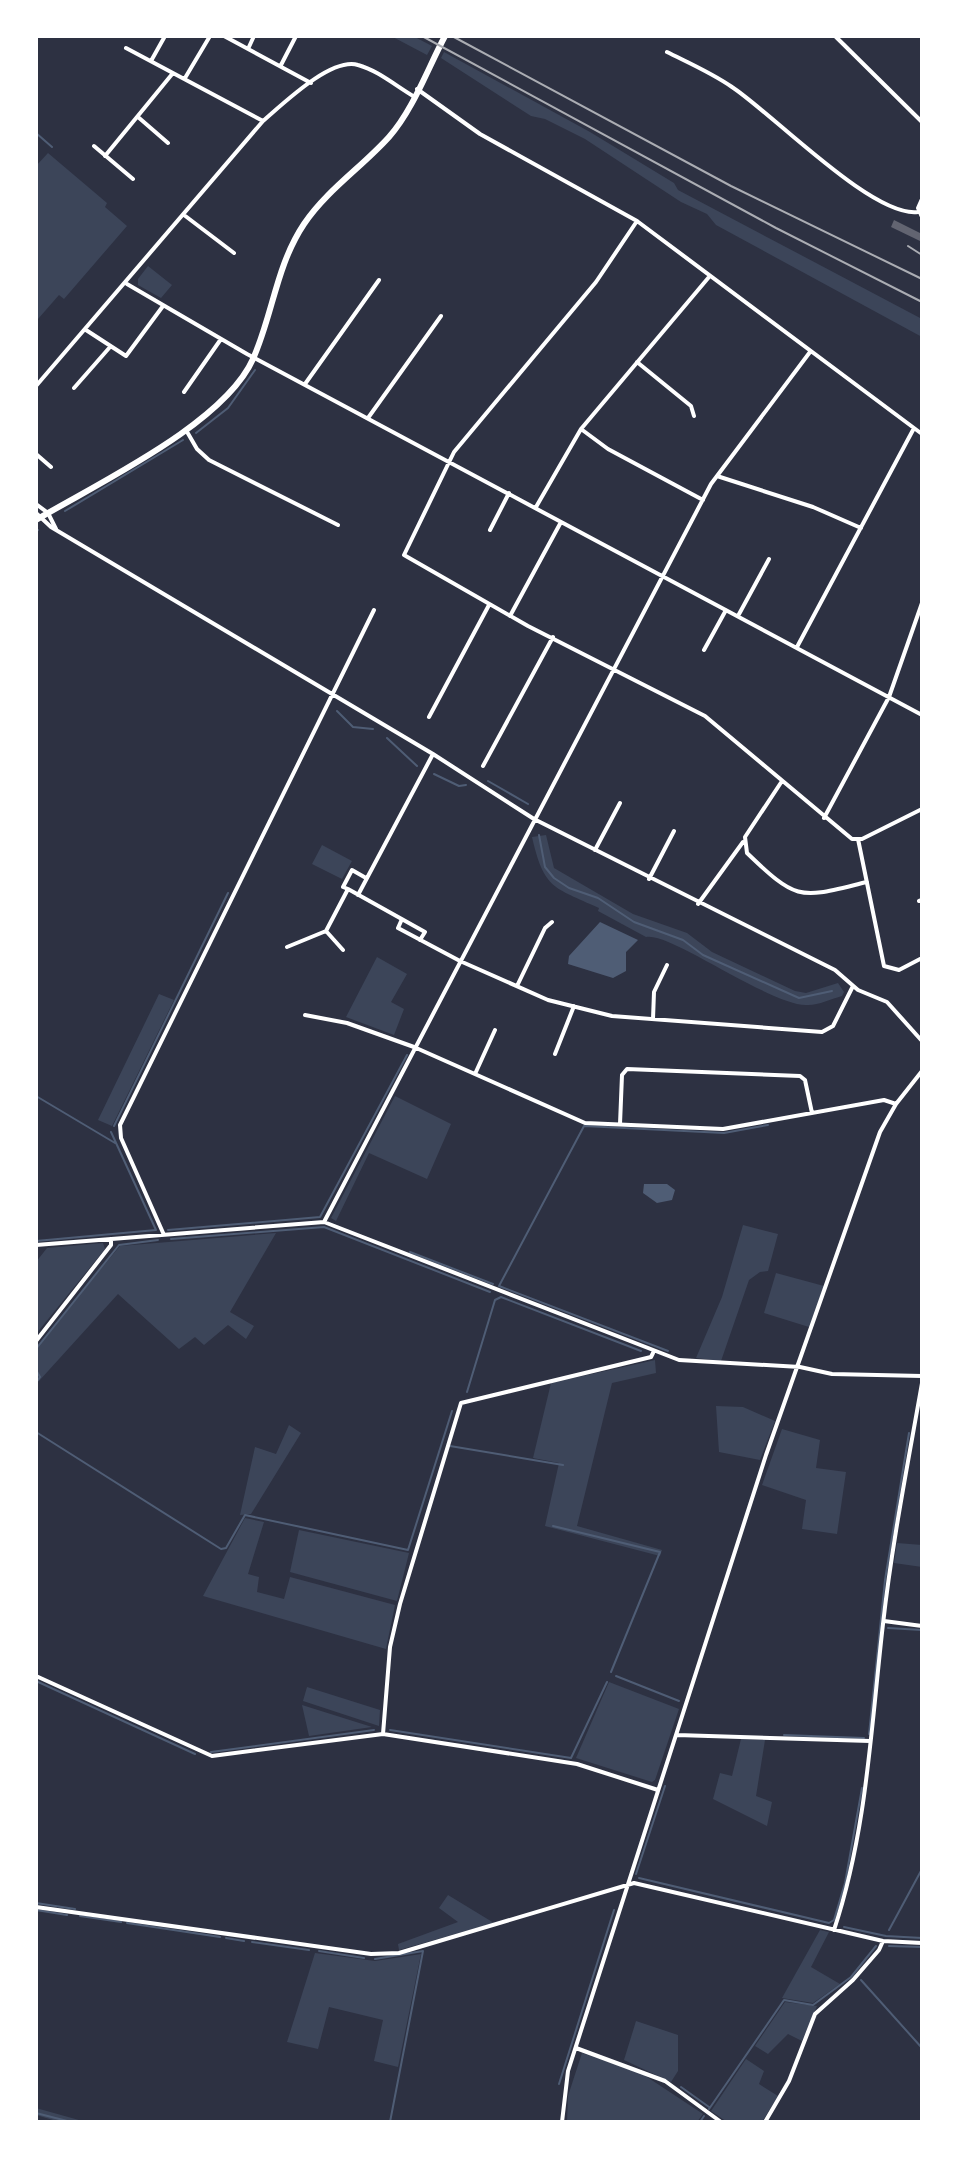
<svg xmlns="http://www.w3.org/2000/svg" width="958" height="2158" viewBox="0 0 958 2158" font-family="Jost,sans-serif">
<style>
.green{fill:#3c4559}
.water{fill:#4f5d75}
.lines{fill:none;stroke-linecap:round;stroke-linejoin:round}
.stream{stroke:#4f5d75;stroke-width:2}
.building{fill:#626471}
.minor{stroke:#fff;stroke-width:4}
.secondary{stroke:#fff;stroke-width:6}
.rail{stroke:#abadb3;stroke-width:2}
</style>
<rect width="100%" height="100%" fill="#2d3142"/>
<path class="green" d="M391,36H413L432,46L427,55Z
M444,52L590,132L674,183L678,190L922,319V337L716,225L707,214L681,202L585,139L545,119L531,116L441,58Z
M48,153L107,203L105,207L127,226L64,299L59,295L38,319L36,166Z
M148,266L172,285L161,298L138,285V279Z
M546,835L554,868L633,914L687,933L712,952L795,991L806,993L838,983L844,992L842,996C831,999 817,1006 806,1005C767,1004 669,931 646,937L598,911L599,908C553,887 544,889 532,837Z
M322,845L352,861L342,879L312,864Z
M377,957L407,974L391,1002L404,1009L394,1035L346,1017Z
M159,994L174,1000L112,1126L98,1120Z
M395,1096L451,1124L427,1179L369,1153L336,1221L331,1218Z
M743,1225L778,1234L768,1271L760,1272L749,1280L721,1361L696,1358L722,1297Z
M276,1233L230,1312L254,1326L246,1339L228,1325L204,1345L195,1337L179,1349L118,1294L39,1381L36,1378V1347L120,1246Z
M103,1243L105,1249L36,1334V1262L47,1248Z
M776,1273L824,1286L809,1327L764,1313Z
M655,1360L656,1373L612,1383L577,1526L662,1550L660,1556L545,1526L559,1463L533,1458L551,1383Z
M716,1406L743,1407L775,1421L760,1460L719,1452Z
M289,1425L301,1433L251,1514L240,1515L255,1447L276,1454Z
M782,1429L820,1440L816,1468L846,1472L837,1534L802,1529L806,1500L762,1485Z
M245,1518L264,1522L248,1574L259,1577L257,1592L284,1599L290,1577L395,1605L386,1649L203,1596Z
M299,1530L409,1553L397,1601L290,1572Z
M897,1543L922,1545V1567L894,1563Z
M609,1682L679,1709L655,1780L652,1782L576,1758Z
M307,1687L380,1710L379,1726L303,1701Z
M302,1705L372,1727L309,1736Z
M741,1739L765,1740L756,1796L772,1802L767,1826L713,1799L720,1773L732,1776Z
M448,1895L494,1923L399,1950L398,1944L458,1922L439,1908Z
M820,1930L829,1932L811,1967L840,1984L813,2003L782,1998Z
M315,1953L375,1961L421,1954L398,2067L374,2061L383,2020L329,2007L318,2049L287,2042Z
M785,2002L817,2006L802,2041L788,2034L768,2054L755,2046Z
M636,2021L678,2035V2071L671,2082L624,2060Z
M582,2053L641,2073L703,2114L697,2122H567L568,2096Z
M746,2059L764,2071L759,2084L778,2096L762,2122H727L711,2111Z
M36,2108L86,2122H60L36,2115Z"/>
<path class="water" d="M600,922L638,940L626,952V971L613,978L568,964L569,956Z
M644,1184H667L675,1190L672,1200L657,1203L643,1193Z"/>
<g class="lines">
<path class="stream" d="M36,133L52,147
M196,433L228,408L255,370
M65,511L183,440
M36,531L38,530
M337,711L353,727L373,729
M387,738L417,766
M434,774L459,786L466,785
M488,781L528,804
M539,835L545,867L554,878L569,888L598,898L634,922L683,940L703,955L799,998L832,991
M36,1096L115,1143
M114,1126L228,893
M168,1230L320,1217L407,1055
M171,1239L324,1227L490,1292
M36,1241L156,1230L111,1132
M410,1252L493,1284
M36,1349L119,1245L158,1240
M668,1351L499,1286L584,1126L724,1133L768,1125
M36,1370L40,1377L36,1383
M467,1392L495,1300L501,1297L641,1351
M36,1432L221,1549L226,1548L245,1515L408,1550L452,1411
M450,1446L563,1465
M553,1526L660,1552L611,1672
M888,1628L922,1630
M616,1676L679,1701
M36,1681L195,1754
M390,1730L571,1758L607,1682
M869,1734L885,1580L909,1433
M784,1735L864,1738
M211,1752L374,1730
M636,1874L665,1786
M639,1878L829,1923L834,1920L845,1883L862,1788
M36,1903L75,1909
M36,1910L67,1915
M80,1916L121,1922
M127,1923L220,1937
M844,1927L886,1936L922,1938
M889,1930L922,1869
M226,1938L244,1941
M252,1942L309,1950
M889,1946L922,1947
M319,1951L364,1958
M375,1959L423,1951L390,2122
M861,1980L922,2048
M559,2084L614,1910
M681,2087L709,2107
M709,2109L784,2000L813,2005L851,1977L876,1946
M36,2113L71,2122
M700,2122L704,2116"/>
</g>
<path class="building" d="M894,220L922,234L920,241L891,227Z"/>
<g class="lines">
<path class="minor" d="M224,36L311,83
M835,36L922,122
M126,48L263,121
M248,49L254,36
M667,52C689,63 712,73 732,87C773,114 873,218 918,212
M151,61L165,36
M281,65L296,36
M185,78L210,36
M417,89L480,134L637,221L922,434
M138,117L168,143
M94,146L133,179
M105,156L173,73
M922,199L918,208L922,217
M184,215L234,253
M637,221L596,282L454,452L404,555L528,626L705,716L852,839H862L922,809
M127,284L247,354L922,715
M86,330L126,356L163,306
M637,362L691,406L694,416
M305,384L379,280
M36,386L263,121C283,104 331,57 358,65C377,70 396,86 413,96
M74,388L110,347
M184,392L221,339
M368,418L441,316
M581,429L608,449L703,500
M186,430L197,449L209,460L338,525
M36,454L51,467
M717,476L813,507L861,528
M36,504L48,513L56,529
M536,507L581,429L709,277
M36,513L51,527L433,754L534,819L835,970L858,990L887,1002L922,1041
M490,530L509,493
M510,616L561,522
M738,616L769,559
M797,647L913,430
M704,650L726,610
M429,717L489,605
M483,766L553,637
M782,781L745,837L747,853C799,903 800,898 867,882
M824,818L889,697L922,603
M858,839L884,966L899,970L922,958
M595,850L620,803
M649,879L674,831
M348,889L425,932L420,940
M358,895L433,754
M919,901L922,900
M698,904L743,842
M402,919L398,928L460,961L548,1000L612,1016L822,1032L833,1026L853,986
M287,947L326,931
M343,950L326,931L348,889L343,887L352,870L366,878
M517,986L545,928L552,922
M305,1015L347,1023L414,1047L585,1123L723,1129L884,1100L896,1104
M653,1019L654,992L667,965
M555,1054L574,1006
M475,1074L495,1030
M620,1124L622,1075L627,1069L800,1076L805,1080L812,1113
M324,1222L711,484L810,352
M164,1235L121,1138L120,1125L374,610
M36,1245L324,1222L679,1360L800,1367L832,1374L922,1376
M36,1341L111,1245V1239
M884,1621L922,1626
M36,1676L212,1756L383,1734L577,1764L658,1790
M383,1734L390,1647L400,1604L461,1403L651,1357L653,1353
M677,1735L870,1741
M36,1907L371,1954L399,1953L634,1883L883,1941L922,1943
M834,1930C867,1831 871,1727 883,1624C892,1543 908,1463 922,1383
M576,2048L665,2081L721,2122
M562,2122L568,2071L766,1455L880,1132L896,1104L922,1071
M765,2122L789,2081L815,2014L853,1980L879,1950L883,1941"/>
<path class="secondary" d="M36,520C98,483 224,424 253,359C273,314 276,266 304,224C327,190 362,167 389,137C413,110 428,68 445,36"/>
<path class="rail" d="M422,36L776,228L922,302
M452,36L731,186L922,279
M908,246L922,255"/>
</g>
<rect width="958" height="2158" fill="none" stroke="#ffffff" stroke-width="76"/>
</svg>
